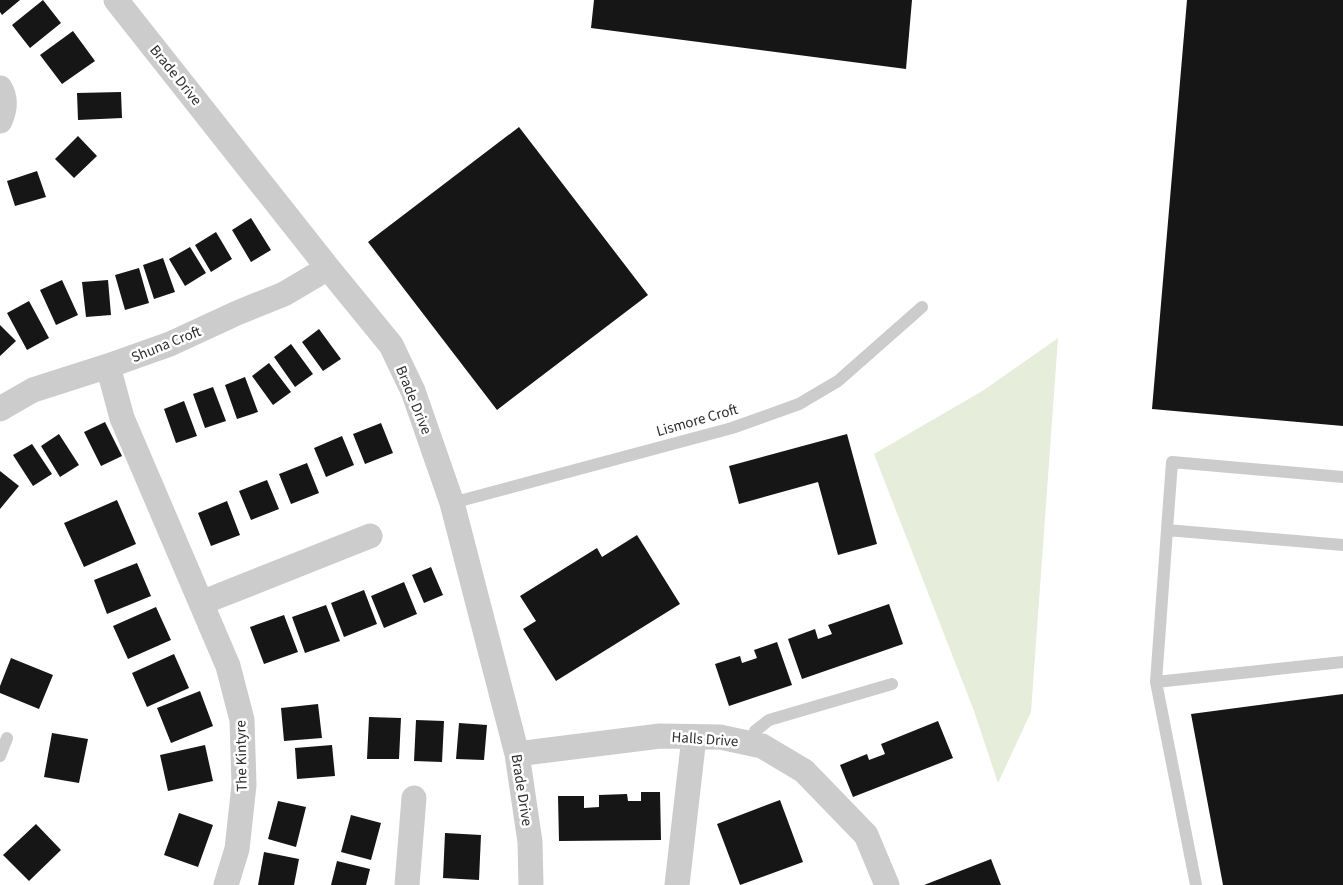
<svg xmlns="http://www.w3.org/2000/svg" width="1343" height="885" viewBox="0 0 1343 885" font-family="'Source Sans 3',sans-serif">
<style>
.green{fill:#e6eddb}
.building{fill:#161616}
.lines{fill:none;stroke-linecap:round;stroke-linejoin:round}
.service{stroke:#ccc;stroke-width:12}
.minor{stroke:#ccc;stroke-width:25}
.labels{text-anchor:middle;stroke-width:5;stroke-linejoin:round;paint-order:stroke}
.street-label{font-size:15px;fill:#2f2f2f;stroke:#fff}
</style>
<rect width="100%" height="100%" fill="#fff"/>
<path class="green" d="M1058,338L1031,712L998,783L974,711L874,454L984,390Z"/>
<path class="building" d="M0,0H20L2,15L0,12Z
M43,0L61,23L30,48L12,25Z
M594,0H912L906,69L591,28Z
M1187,0H1343V426L1152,409Z
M73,31L95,61L62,84L40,55Z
M121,92L122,118L78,120L77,93Z
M519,127L648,295L497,410L368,242Z
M78,136L97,156L74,178L55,159Z
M37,171L46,197L15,206L7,181Z
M251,218L271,250L251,262L232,230Z
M216,232L232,259L211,272L195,245Z
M190,247L206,273L185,286L169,259Z
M163,258L175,292L154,299L143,265Z
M139,268L149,303L125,310L115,275Z
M62,280L78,315L56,325L40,290Z
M108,280L111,315L86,317L82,282Z
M29,301L49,338L27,350L7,313Z
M0,325L16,341L0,356Z
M319,329L341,359L323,371L302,342Z
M291,344L313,374L295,387L274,357Z
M269,363L291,392L273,405L252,376Z
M245,377L258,412L237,419L225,385Z
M213,387L226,421L205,428L193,394Z
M184,401L197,436L176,443L164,409Z
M105,422L122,456L101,466L84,432Z
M381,423L393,453L365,464L353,434Z
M59,434L79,465L60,477L41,446Z
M847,434L877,544L838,555L818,482L739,504L729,466Z
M342,436L354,465L326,477L314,448Z
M32,444L52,474L33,486L13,455Z
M307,463L319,493L291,504L279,474Z
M0,471L19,486L0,509Z
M267,480L279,509L251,520L239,491Z
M117,500L136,544L84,567L64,523Z
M227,501L240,535L211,546L198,513Z
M637,535L680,604L556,681L523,629L536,621L520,596L597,548L602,557Z
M137,563L151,596L107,614L94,580Z
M431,567L443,595L424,603L412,575Z
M404,582L417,614L384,628L371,596Z
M364,590L377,624L344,637L331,603Z
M889,604L903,644L802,679L788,639L815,629L818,639L832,634L828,625Z
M326,605L340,641L305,653L292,617Z
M156,607L171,640L128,659L113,626Z
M284,615L298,652L264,664L250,627Z
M777,642L792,685L729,706L715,664L740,656L742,663L757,658L754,650Z
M174,654L189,688L147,707L132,673Z
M11,658L53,675L39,709L0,693V686Z
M200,691L213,726L171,743L157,708Z
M1343,694V885H1223L1191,714Z
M318,704L322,738L284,741L281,708Z
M369,717L401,718L399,759H367Z
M416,720L444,721L442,762L414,761Z
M938,721L953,758L853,797L840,765L867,754L869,760L885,754L881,744Z
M459,723L487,725L484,760L456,759Z
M52,733L88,739L79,783L44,777Z
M205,745L213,781L168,791L160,755Z
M332,745L335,776L297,779L295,748Z
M641,792H660L661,840L559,841L558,796H584V808L599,807V795L627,794L628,801H641Z
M780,800L803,862L740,885L717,824Z
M278,801L306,807L296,847L268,839Z
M179,813L213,825L198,867L164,855Z
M351,815L381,823L371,860L341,852Z
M36,824L61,850L29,881L3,855Z
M445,833L481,835L479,880L443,878Z
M264,852L299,859L294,885H258Z
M991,859L1001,885H924Z
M337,861L370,869L366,885H331Z"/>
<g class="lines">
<path class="service" d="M452,503L732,428L799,404L838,381L922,307
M1167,530L1172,462L1343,477
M1343,545L1167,530L1156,682L1343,662
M1156,682L1196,885
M750,743L755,731L769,720L892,684
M0,756L7,738"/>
<path class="minor" d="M116,0L328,268L391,345L413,391L452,503L517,754L530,842L531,885
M0,88C6,98 5,110 0,121
M108,366L122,418L228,666L242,720L244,785L237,849L226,885
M0,409L33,390L108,366L170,344L237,313L284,294L328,268
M201,603L370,536
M517,754L660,736L720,737L762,746L804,771L866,835L887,885
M407,885L414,798
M677,885L694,737"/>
</g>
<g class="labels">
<g class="street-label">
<text transform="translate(176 75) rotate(51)" y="5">Brade Drive</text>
<text transform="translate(166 344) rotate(-22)" y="5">Shuna Croft</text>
<text transform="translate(414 400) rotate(68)" y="5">Brade Drive</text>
<text transform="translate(697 420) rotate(-16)" y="5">Lismore Croft</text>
<text transform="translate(705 739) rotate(4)" y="5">Halls Drive</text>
<text transform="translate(241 756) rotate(-91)" y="5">The Kintyre</text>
<text transform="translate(522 790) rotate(81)" y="5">Brade Drive</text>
</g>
</g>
</svg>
